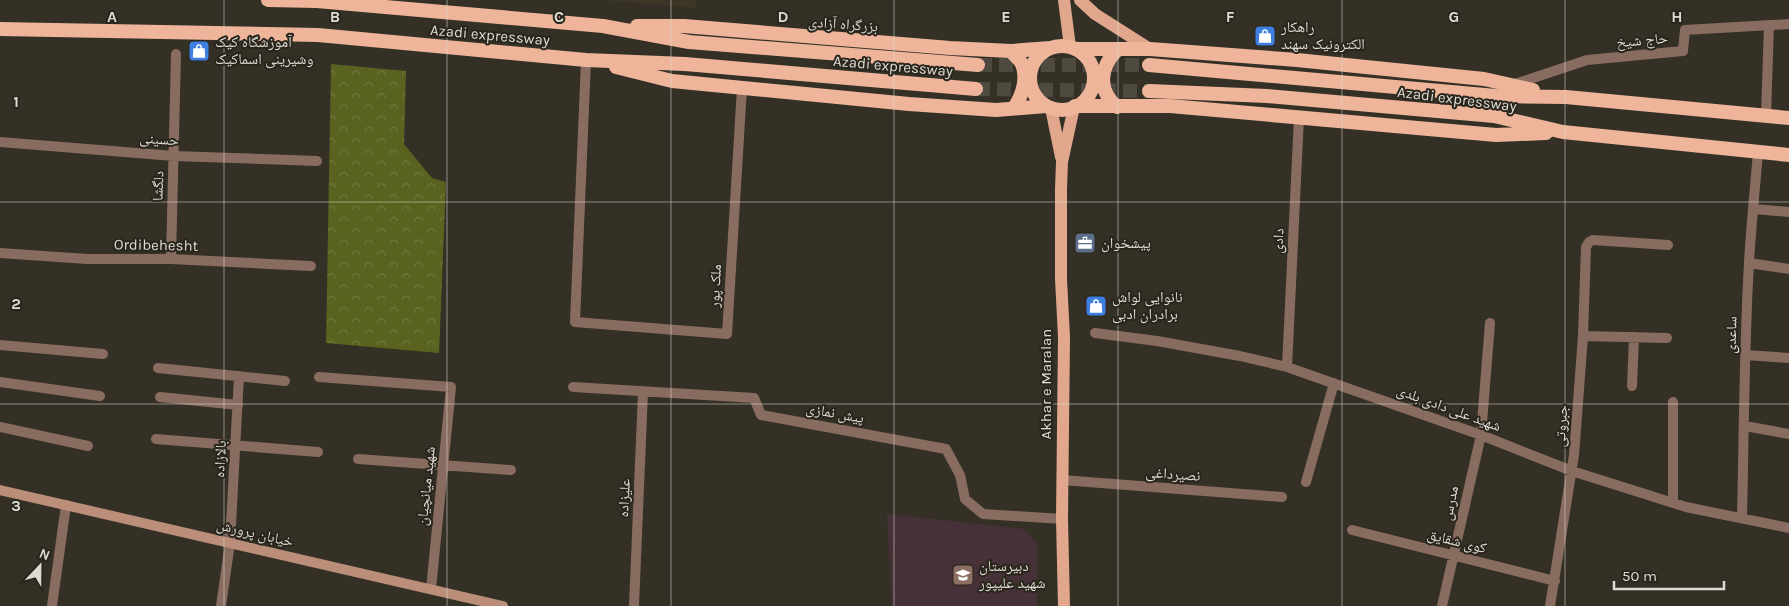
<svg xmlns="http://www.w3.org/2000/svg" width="1789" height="606" viewBox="0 0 1789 606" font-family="Karla,'Noto Naskh Arabic',sans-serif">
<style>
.built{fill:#3d3626}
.education{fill:#453137}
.forest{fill:url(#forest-crowns)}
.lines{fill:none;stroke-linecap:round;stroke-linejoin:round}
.trunk-tunnel{stroke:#4e4a40;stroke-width:14;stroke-dasharray:14 7;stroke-linecap:butt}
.minor{stroke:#896c60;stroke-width:10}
.secondary{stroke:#bb8e7a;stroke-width:10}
.primary{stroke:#e1a78d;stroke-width:12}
.trunk{stroke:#eeb59b;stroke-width:14}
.grid{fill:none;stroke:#dedbd5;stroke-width:1;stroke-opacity:0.55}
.labels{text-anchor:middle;stroke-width:4;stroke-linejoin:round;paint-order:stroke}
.street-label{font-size:15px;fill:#dedbd5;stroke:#2a261c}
.poi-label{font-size:15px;fill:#dedbd5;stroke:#2a261c;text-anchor:start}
.grid-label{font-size:16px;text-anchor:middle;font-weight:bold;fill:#dedbd5;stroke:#2a261c;stroke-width:4;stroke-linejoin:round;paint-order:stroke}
</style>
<defs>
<pattern id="forest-crowns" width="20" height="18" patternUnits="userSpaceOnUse" patternTransform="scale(1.25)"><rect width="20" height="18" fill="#59621e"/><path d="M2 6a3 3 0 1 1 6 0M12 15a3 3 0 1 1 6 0" fill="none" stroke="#70783e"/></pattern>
</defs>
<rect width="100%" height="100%" fill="#343026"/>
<path class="built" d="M600,0H696V8Z"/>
<path class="education" d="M887,514L1024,529L1037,543V606H892Z"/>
<path class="forest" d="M331,64L406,71L404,144L432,178L446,182L439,353L326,343Z"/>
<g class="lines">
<path class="trunk-tunnel" d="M978,65H1149
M976,89L1149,91"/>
<path class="minor" d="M586,60L575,322L727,334L742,88
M1512,85L1587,60L1683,51L1685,30L1789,24
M1766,116L1769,25
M0,142L174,156L317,161
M1754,209L1789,212
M0,253L87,259H171L311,266
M171,259L176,54
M1749,263L1789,269
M1095,333L1157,341L1240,356L1287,367L1481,435L1572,471L1686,507L1789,528
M1583,336L1667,338
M0,345L103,354
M1746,355L1789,358
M1287,367L1299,117
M158,368L285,381
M319,377L451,387L431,589
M0,382L100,396
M1632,386L1634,337
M573,387L754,398L761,415L946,449L960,475L965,499L983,514L1062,519
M160,397L238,405
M1673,402V503
M1745,426L1789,434
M0,427L88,446
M156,439L318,452
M358,459L511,470
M1062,480L1282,497
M1306,482L1334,383
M1742,518C1744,433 1744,348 1749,263C1751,226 1755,189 1758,152
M1352,530L1555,581
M52,606L66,505
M221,606L230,543L239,376
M634,606L643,392
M1442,606L1481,435L1490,323
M1550,606L1574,455L1583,336L1586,247L1589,242L1593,240L1668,245"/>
<path class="secondary" d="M0,490L503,606"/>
<path class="primary" d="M1064,0L1070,47
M1080,0L1095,14L1150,49
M1051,108L1061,157
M1064,606L1062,519L1064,337L1061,279V189L1062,162L1074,107"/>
<path class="trunk" d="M268,0L317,1L603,26L689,42L978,65
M637,26H684L950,48L1011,51L1050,48
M0,29L318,35L586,60L685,64L976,89
M1030 78a32 32 0 1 1 64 0a32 32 0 1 1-64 0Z
M1075,49H1150L1297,60L1484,79L1533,90
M1011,51C1014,55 1020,60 1022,64C1028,79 1022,96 1014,108
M1149,65L1496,96L1566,97L1789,118
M616,67L672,81L909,104L996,110L1046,106
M1149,91L1267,96L1494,116L1563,132L1789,155
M1075,106H1170L1496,135L1546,133
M1117,107C1097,90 1100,67 1117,50"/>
</g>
<path class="grid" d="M224,0V606M447,0V606M671,0V606M894,0V606M1118,0V606M1342,0V606M1565,0V606M0,202H1789M0,404H1789"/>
<defs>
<g id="shop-square" transform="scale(1.125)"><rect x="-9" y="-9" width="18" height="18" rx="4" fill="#3f7fe0" stroke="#2a261c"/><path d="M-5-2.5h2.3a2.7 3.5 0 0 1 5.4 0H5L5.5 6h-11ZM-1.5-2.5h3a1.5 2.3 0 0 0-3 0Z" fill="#fff"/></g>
<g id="office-square" transform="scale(1.125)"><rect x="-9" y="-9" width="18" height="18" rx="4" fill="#5c6f8a" stroke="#2a261c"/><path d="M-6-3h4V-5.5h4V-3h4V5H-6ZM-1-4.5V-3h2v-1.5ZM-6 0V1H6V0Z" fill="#fff"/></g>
<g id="school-square" transform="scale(1.125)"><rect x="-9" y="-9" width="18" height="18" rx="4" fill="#8d6e63" stroke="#2a261c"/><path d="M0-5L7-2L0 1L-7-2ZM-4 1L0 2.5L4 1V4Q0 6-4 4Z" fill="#fff"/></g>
</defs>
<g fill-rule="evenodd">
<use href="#shop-square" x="1265" y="36"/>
<use href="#shop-square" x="199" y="51"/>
<use href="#office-square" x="1085" y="243"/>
<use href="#shop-square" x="1096" y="306"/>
<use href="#school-square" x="963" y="575"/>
</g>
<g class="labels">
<g class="street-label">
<text transform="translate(843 24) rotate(4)" y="5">بزرگراه آزادی</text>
<text transform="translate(490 35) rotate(5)" y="5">Azadi expressway</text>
<text transform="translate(1642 40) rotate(-5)" y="5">حاج شیخ</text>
<text transform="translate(893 66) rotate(5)" y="5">Azadi expressway</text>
<text transform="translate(1457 99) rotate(7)" y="5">Azadi expressway</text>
<text transform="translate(159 139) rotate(4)" y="5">حسینی</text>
<text transform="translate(158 186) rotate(-88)" y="5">دلگشا</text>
<text transform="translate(1278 241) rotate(-87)" y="5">دادی</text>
<text transform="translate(156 245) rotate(1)" y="5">Ordibehesht</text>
<text transform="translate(715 286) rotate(-87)" y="5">ملک پور</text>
<text transform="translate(1731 335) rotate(-88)" y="5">ساعدی</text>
<text transform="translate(1046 384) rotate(-90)" y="5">Akhar e Maralan</text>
<text transform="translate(1449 408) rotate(20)" y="5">شهید علی دادی بلدی</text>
<text transform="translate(835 413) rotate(10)" y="5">پیش نمازی</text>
<text transform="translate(1561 426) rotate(-86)" y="5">جبروتی</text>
<text transform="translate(220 459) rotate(-87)" y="5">بالازاده</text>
<text transform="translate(1173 474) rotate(4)" y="5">نصیرداغی</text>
<text transform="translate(426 486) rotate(-84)" y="5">شهید میانچیان</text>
<text transform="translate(624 498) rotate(-87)" y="5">علیزاده</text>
<text transform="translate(1450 503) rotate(-78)" y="5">مدرس</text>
<text transform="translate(255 533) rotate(13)" y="5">خیابان پرورش</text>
<text transform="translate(1457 541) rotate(14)" y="5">کوی شقایق</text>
</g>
<g class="poi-label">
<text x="1281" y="32">راهکار<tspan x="1281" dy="17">الکترونیک سهند</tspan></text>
<text x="215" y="47">آموزشگاه کیک<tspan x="215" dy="17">وشیرینی اسماکیک</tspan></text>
<text x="1101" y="248">پیشخوان</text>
<text x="1112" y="302">نانوایی لواش<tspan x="1112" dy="17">برادران ادبی</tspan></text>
<text x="979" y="571">دبیرستان<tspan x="979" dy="17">شهید علیپور</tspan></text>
</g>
</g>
<g class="grid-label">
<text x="112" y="22">A</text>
<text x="335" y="22">B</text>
<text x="559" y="22">C</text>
<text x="783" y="22">D</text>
<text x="1006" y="22">E</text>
<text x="1230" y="22">F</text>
<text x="1454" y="22">G</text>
<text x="1677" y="22">H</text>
<text x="16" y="107">1</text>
<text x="16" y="309">2</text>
<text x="16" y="511">3</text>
</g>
<g transform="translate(40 566) rotate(22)" stroke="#2a261c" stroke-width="4" paint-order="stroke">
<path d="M0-4L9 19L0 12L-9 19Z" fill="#dedbd5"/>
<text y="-8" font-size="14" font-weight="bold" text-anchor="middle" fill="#dedbd5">N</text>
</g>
<path d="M1614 581v8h110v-8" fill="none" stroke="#dedbd5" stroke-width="2.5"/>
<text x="1622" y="581" font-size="15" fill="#dedbd5" stroke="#2a261c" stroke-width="4" paint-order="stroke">50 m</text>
</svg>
